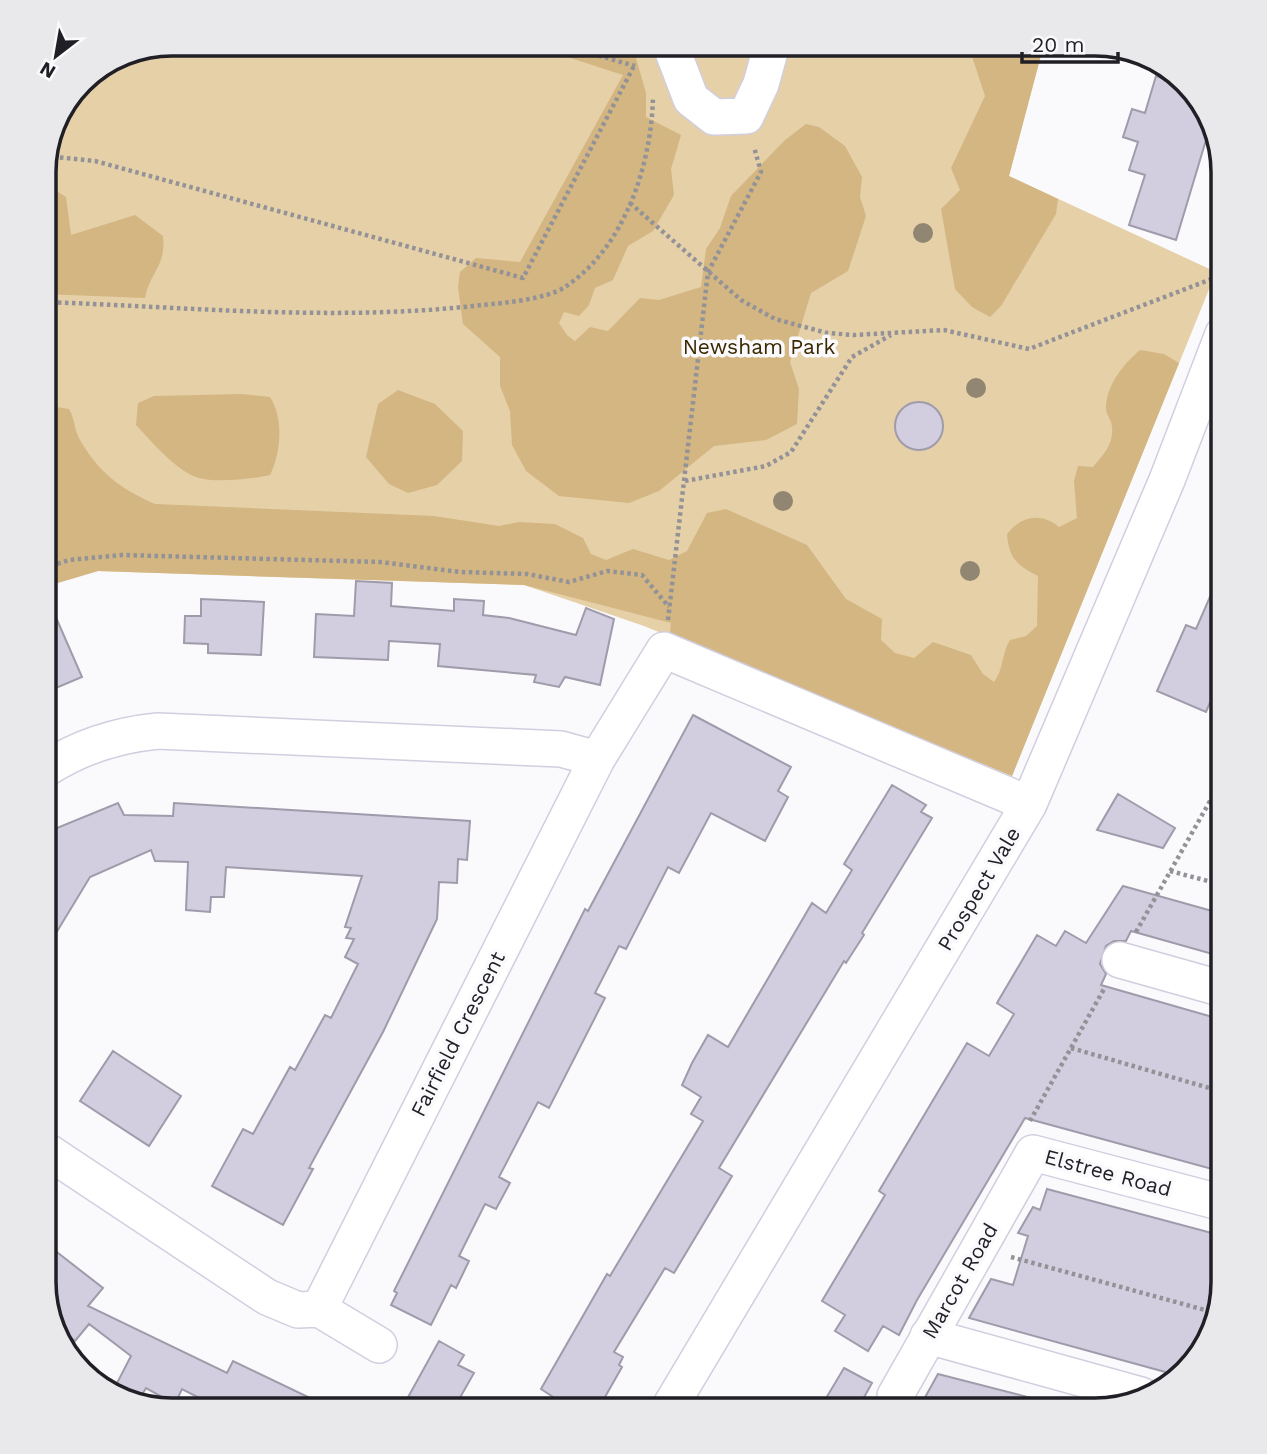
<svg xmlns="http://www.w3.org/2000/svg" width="1267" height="1454" viewBox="0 0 1267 1454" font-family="'Work Sans',sans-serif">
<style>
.green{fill:#e6d0a8}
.forest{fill:#d3b682}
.building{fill:#d2cedf;stroke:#9f9bab;stroke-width:2}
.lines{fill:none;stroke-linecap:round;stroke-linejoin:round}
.minor-casing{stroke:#d2cedf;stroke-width:38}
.path{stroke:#939297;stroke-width:4.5;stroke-dasharray:3.5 3.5;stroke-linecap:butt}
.minor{stroke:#fff;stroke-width:35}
.tree{fill:#918671}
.labels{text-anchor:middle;stroke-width:7;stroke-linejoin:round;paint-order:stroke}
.park-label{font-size:21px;fill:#3b2800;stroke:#faf9fc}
.street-label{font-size:21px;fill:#201f25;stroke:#faf9fc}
.rim{fill:none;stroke:#201f25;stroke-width:3.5}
</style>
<rect width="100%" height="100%" fill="#faf9fc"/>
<path class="green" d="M172,44H1044L1009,176L1216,272L1012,776L644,626L524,585L98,571L44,587V163L57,115L87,76Z"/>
<path class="forest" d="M542,44H632L646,93V117L681,135L671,169L674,195L653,231L628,246L613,280L595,288L589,305L579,316L564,312L559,323L567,335L575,341L590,327L608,331L640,298L659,300L701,287L706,249L720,228L731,196L785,140L806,124L819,127L845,146L862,177L860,197L866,216L848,271L811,293L790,362L799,389L797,424L766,440L714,446L659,491L629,503L559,496L526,471L512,445L510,411L500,386V357L463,324L458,287L460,272L476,258L520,262L623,75L552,52Z
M968,44H1044L1009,176L1058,199L1056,214L1001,306L990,317L972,307L955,289L941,209L960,190L951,168L985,96Z
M55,190L66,197L71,235L135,215L163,236C166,267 151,270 145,298L44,294V194Z
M1140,350L1164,354L1179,363L1012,776L670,634L671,623L524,585L98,571L44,587V405L69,409C75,419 74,430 80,440C99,473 121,489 155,504L434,516L499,526L519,522L555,524L583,538L591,554L606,560L633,549L669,560L687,551L707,513L726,509L807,545L846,599L882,619L881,640L895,653L914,658L933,642L971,655L983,674L994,682C1004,669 1001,655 1010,640L1026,636L1037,626L1038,576C1017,565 1009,559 1007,534C1021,516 1041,512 1059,527L1077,518L1074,481L1078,466L1093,467C1103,455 1114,444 1112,427C1112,420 1105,414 1106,406C1108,383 1123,365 1140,350Z
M398,390L435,404L463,431L462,461L437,485L408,493L389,484L366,457L378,404Z
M242,394L270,397C284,419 281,452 270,475C253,479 216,483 199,478C176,471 152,442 136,425L138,403L154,396Z"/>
<path class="building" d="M1156,76L1186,85L1197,94L1209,130L1176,240L1129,225L1145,175L1129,170L1138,142L1123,137L1132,109L1145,113Z
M895 426a24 24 0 1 1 48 0a24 24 0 1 1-48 0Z
M1223,567V705L1211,700L1206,712L1157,691L1186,625L1196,629Z
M356,581L392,583L391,606L454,611V599L484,601L483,615L509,618L576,635L586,608L614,619L600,685L565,677L559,687L534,682L536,675L438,666L440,644L389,641L388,660L314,657L316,614L354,616Z
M44,590L82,677L44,693Z
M201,599L264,602L261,655L208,653V644L184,643L185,616H201Z
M693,715L791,767L778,791L788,797L765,841L711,813L679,873L668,867L626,949L619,946L595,993L605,998L549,1108L538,1102L499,1177L510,1183L496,1209L485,1204L459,1256L469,1261L456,1288L451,1285L431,1325L391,1305L397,1293L394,1291L585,909L588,911Z
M892,785L926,805L921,812L932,818L862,933L864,935L846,963L844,961L719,1168L732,1176L674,1273L665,1268L614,1352L623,1357L619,1365L622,1367L605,1397L596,1410H573L541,1389L607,1274L610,1276L703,1121L691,1114L701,1097L682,1085L692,1063L708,1035L728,1047L812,903L826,913L852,870L844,864Z
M1118,794L1175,828L1163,848L1097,830Z
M118,803L124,815L173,816L174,803L470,821L467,860L458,859L457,883L439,882L437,919L383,1032L309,1168L313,1169L283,1225L212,1186L243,1129L253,1134L290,1067L295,1070L325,1015L331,1018L358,964L345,957L354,939L346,938L351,928L345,927L362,876L226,867L224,897H211L210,912L186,910L188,862L155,861L151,850L90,877L44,953V844L52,830Z
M1123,886L1223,914V957L1131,931L1126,941H1114L1106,946L1100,964L1106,974L1101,985L1223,1020V1172L1025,1118L917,1300L899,1335L883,1326L868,1351L835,1331L845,1315L822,1301L885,1195L879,1191L967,1043L989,1056L1014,1014L997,1003L1037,935L1056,946L1065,931L1086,943Z
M113,1051L181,1096L149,1146L80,1101Z
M1047,1189L1223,1236V1276L1219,1275L1201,1337L1210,1339L1180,1376L969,1318L991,1279L1013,1285L1028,1236L1018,1233L1033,1207L1040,1210Z
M44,1242L103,1288L88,1306L227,1373L233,1361L335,1410H223L182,1389L175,1404L146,1388L140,1398L116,1385L131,1356L89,1324L75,1341L59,1328L44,1283Z
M439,1341L464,1355L458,1365L474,1373L453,1410H401Z
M844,1368L872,1383L857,1410H819Z
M938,1374L1043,1401L1042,1410H918Z"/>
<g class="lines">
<g class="minor-casing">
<path id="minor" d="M670,44L691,99L714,117L746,116L761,84L772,44
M44,770C79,747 116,735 158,731L561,749L597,759
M1120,960L1223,989
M44,1149L267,1297L298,1310L319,1309L379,1345
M319,1309L597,759L664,650L1029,804
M928,1336L1141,1395
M668,1410L1029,804L1167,480L1223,334
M894,1410L895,1396L1033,1153L1223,1203"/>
</g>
<path class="path" d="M558,44L635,66
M46,156L95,161L523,278L634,66
M630,203L741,300L775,319L827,333L854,335L944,330L1029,349L1214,278H1223
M44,302C190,307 337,322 482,305C504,303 547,299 565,287C624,248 651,167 653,98
M685,481L766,466L791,452L852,357L891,335
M44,568L69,560L122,555L380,562L460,572L527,574L569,582L607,571L642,575L669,607
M668,620L708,272L761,172L754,147
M1170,871L1223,885
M1136,932L1223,778
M1071,1048L1223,1092
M1030,1121L1104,989
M1011,1257L1216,1313"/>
<use href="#minor" class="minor"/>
</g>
<g class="tree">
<circle cx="923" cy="233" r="10"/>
<circle cx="976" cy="388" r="10"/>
<circle cx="783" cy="501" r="10"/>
<circle cx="970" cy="571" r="10"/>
</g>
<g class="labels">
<g class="park-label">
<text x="759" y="354">Newsham Park</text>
</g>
<g class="street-label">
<text transform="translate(979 889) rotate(-59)" y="7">Prospect Vale</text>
<text transform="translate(458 1034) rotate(-63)" y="7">Fairfield Crescent</text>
<text transform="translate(1108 1173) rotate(15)" y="7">Elstree Road</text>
<text transform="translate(960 1281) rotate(-60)" y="7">Marcot Road</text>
</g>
</g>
<path d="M0 0H1267V1454H0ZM172 56H1095A116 116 0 0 1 1211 172V1282A116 116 0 0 1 1095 1398H172A116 116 0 0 1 56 1282V172A116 116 0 0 1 172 56Z" fill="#e9e8eb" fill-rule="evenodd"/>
<path class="rim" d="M172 56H1095A116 116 0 0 1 1211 172V1282A116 116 0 0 1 1095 1398H172A116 116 0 0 1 56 1282V172A116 116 0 0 1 172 56Z"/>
<g transform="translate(56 56) rotate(211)" stroke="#faf9fc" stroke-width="5" paint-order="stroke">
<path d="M0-5L12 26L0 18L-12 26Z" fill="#201f25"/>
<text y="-10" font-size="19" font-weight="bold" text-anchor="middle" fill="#201f25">N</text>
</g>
<path d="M1022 52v10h96v-10" fill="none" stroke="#201f25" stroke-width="3.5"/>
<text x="1032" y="52" font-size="21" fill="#201f25" stroke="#faf9fc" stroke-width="5" paint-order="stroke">20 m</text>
</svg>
